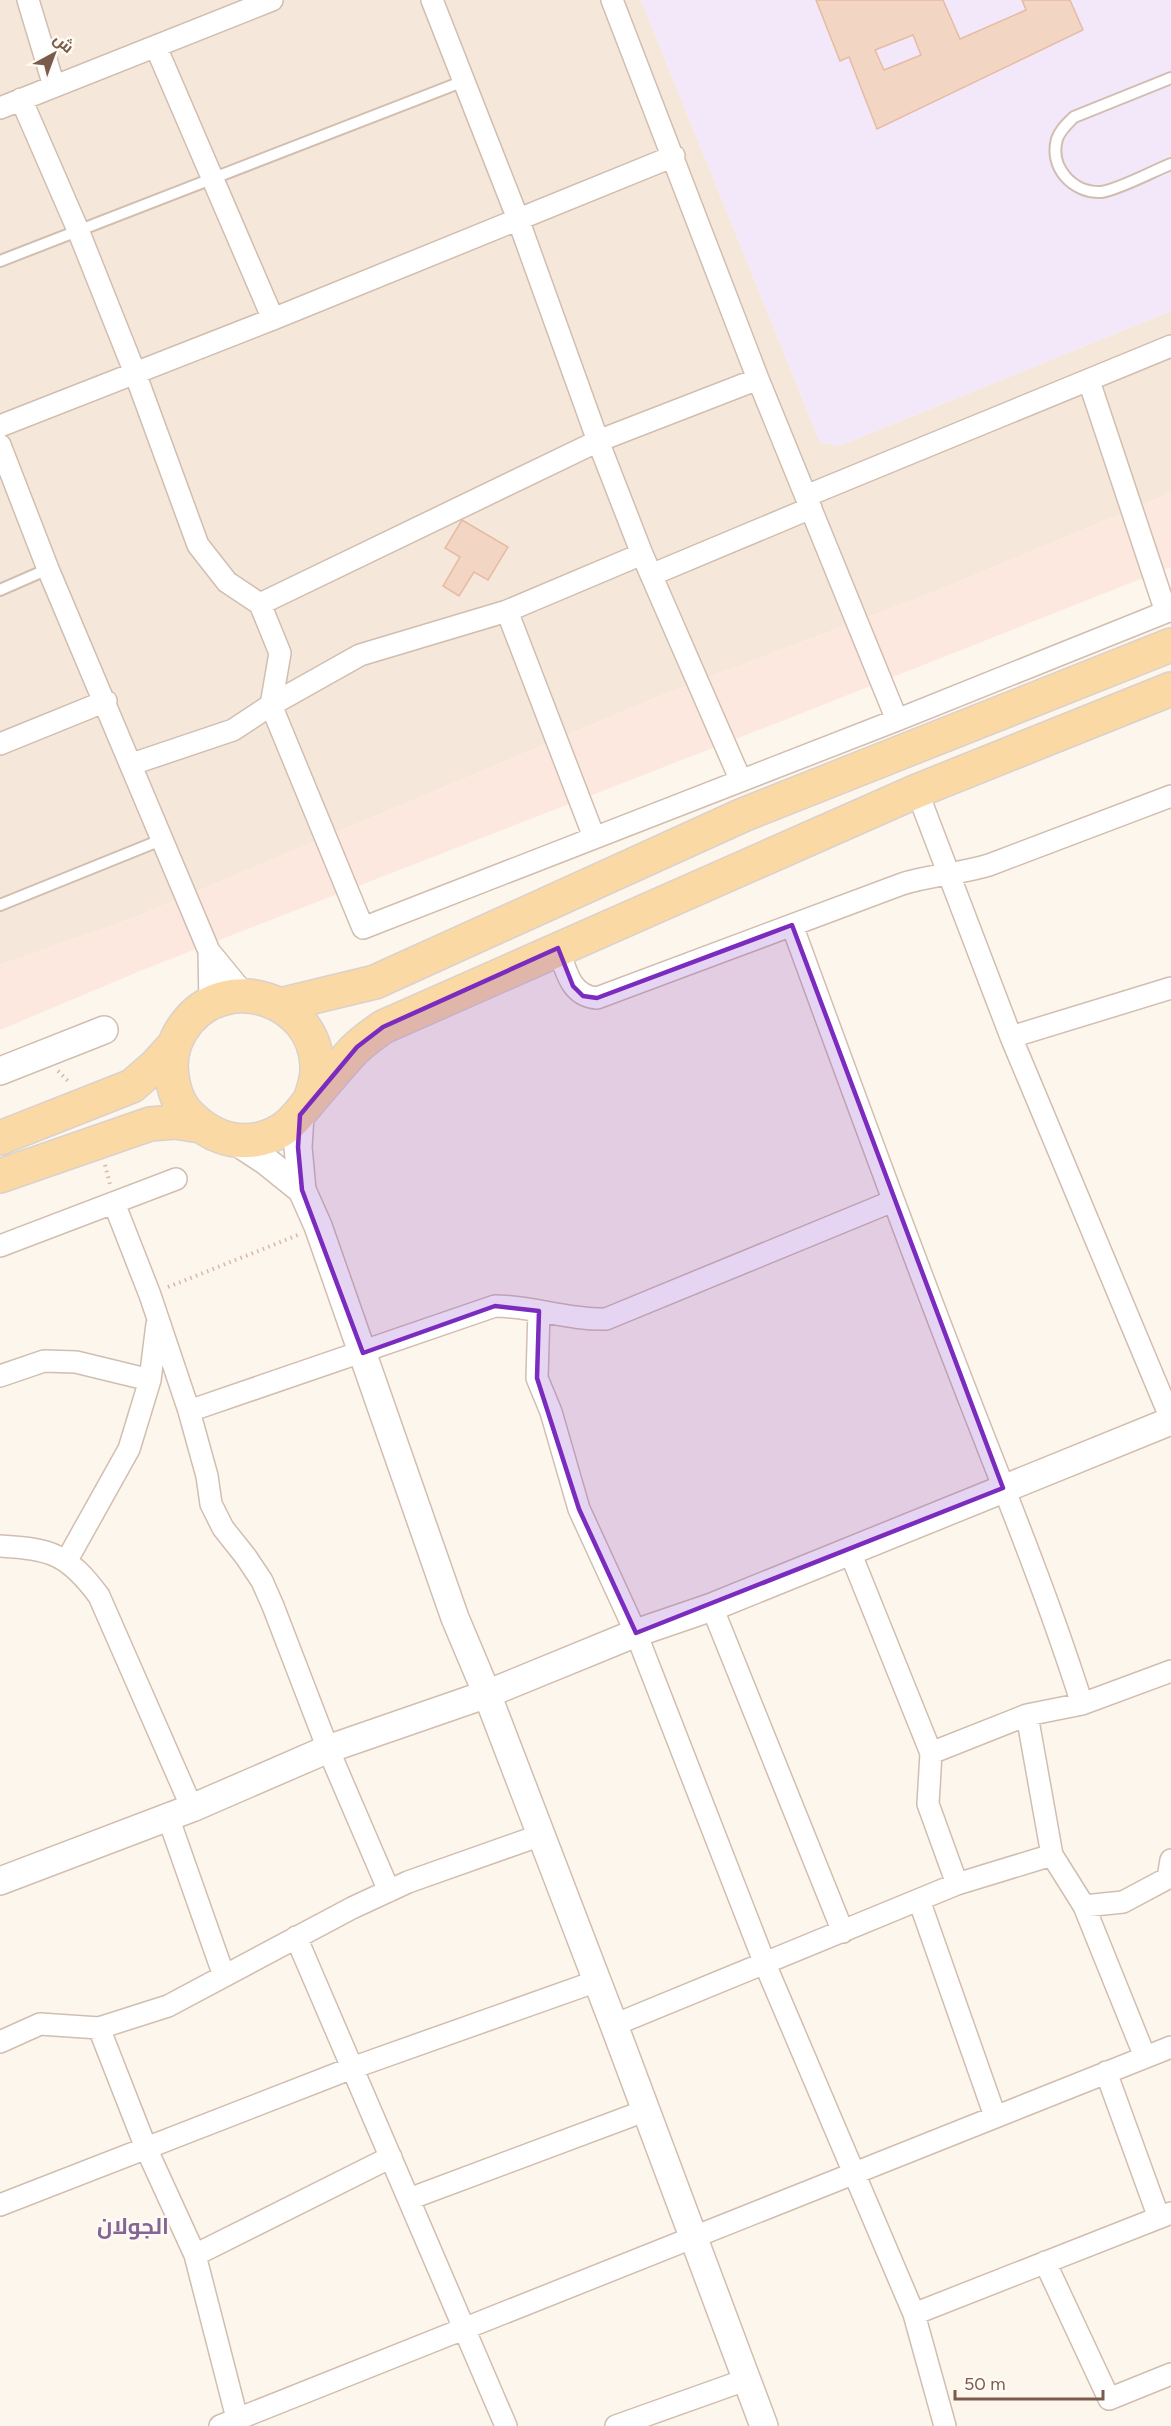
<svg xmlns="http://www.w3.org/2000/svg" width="1171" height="2426" viewBox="0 0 1171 2426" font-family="Figtree,Cairo,sans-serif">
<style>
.residential{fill:#f5e8da}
.commercial{fill:#fde8e0}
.education{fill:#f3e8fa}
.building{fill:#f3d5c3;stroke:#e6bba3;stroke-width:1.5;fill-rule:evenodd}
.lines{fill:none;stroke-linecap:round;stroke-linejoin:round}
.service-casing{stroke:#d1beb0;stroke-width:14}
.minor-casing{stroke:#d1beb0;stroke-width:24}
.tertiary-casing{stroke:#d1beb0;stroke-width:30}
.primary-casing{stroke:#dad1cd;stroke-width:36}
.path{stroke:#d9b8a5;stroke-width:4;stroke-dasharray:1.5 4.5;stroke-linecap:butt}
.service{stroke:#fff;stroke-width:10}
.minor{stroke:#fff;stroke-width:21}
.tertiary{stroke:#fff;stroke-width:27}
.primary{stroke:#fbd9a5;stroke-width:33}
.marked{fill:#7b2cbf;fill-opacity:0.2;stroke:#7b2cbf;stroke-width:4.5;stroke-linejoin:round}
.labels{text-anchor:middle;stroke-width:5;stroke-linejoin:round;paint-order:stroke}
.district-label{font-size:22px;font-weight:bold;fill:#846695;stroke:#fffaf3}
</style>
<rect width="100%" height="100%" fill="#fdf6ec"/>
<path class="residential" d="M0,0H641L820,442L839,446L1171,311V493L934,592L660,696L136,917L0,965Z"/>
<path class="commercial" d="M1171,493V567L777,723L140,971L0,1030V965L136,917L660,696L934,592Z"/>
<path class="education" d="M641,0H1171V311L839,446L820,442Z"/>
<path class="building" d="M816,0H943L960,39L1026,10L1022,0H1070L1083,30L877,129L849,57L840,61ZM913,35L921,55L884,70L875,50Z
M462,520L508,547L488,580L474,572L459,596L443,586L460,557L445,548Z"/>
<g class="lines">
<g class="service-casing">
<path id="service" d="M1171,78L1074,117C1067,124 1060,130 1057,139C1049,168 1073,193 1101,192C1118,190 1153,171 1171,164
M0,261L464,81
M0,590L48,569
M0,905L161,840"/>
</g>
<g class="minor-casing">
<path id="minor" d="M28,0L54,86
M432,0L518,219L598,441L642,554L741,781
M612,0L758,379L897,720
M156,47L273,319
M21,99L78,230L135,373L198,545L227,582L260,604L280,653L271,705L363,928L897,720L1171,610
M0,108L272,0
M1089,381L1166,612
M0,426L273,319L674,156
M0,445L48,569L209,951L245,995
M806,496L1171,346
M651,575L811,508
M260,604L598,441L758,379
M507,611L594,837
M0,744L106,701
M132,764L233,730L271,705L360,655L507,611L642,554
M917,791L1011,1037L1171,1419
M792,925C846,1073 900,1221 957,1368C1000,1480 1046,1590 1082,1704
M558,948C566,970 570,996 597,998L902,884C930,875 960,874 989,865L1171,796
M209,951L210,1003
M1011,1037L1171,988
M114,1203L150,1295L189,1411L207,1476L211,1504L223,1528L246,1557L262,1581L273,1606L328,1749L389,1891
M0,1246L176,1179
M539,1311L537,1378L551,1412L579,1509L636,1633L765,1964L914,2314L945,2426
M0,1376L44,1361L76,1362L150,1380
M189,1411L495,1306C532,1306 568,1320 606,1319L893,1201
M0,1546C51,1549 68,1554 99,1596L192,1808
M850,1552L931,1753L928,1804L957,1884
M67,1560L129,1449L150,1380L157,1324
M712,1607L843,1932
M1027,1715L1052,1855L1084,1906L1145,2057
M931,1753L1027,1715L1082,1704L1171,1671
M168,1817L224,1976
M919,1900L995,2116
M1084,1906L1123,1902L1168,1878L1171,1860
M296,1937L506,2426
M614,2025L957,1884L1052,1855
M99,2028L146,2148L195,2255L239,2426
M0,2042L40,2024L99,2028L168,2006L352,1908L408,1882L541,1835
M1106,2072L1159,2218
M409,2199L647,2110
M0,2205L352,2068L597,1981
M195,2255L391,2157
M1045,2262L1109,2399L1171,2374
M914,2314L1171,2213
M220,2426L1171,2047
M616,2426L748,2379"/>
</g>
<g class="tertiary-casing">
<path id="tertiary" d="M0,1071L104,1030
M300,1115L298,1147L302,1190L318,1226L455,1618L487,1694L614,2025L764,2426
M234,1140L266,1161L302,1190
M0,1881L192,1808L328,1749L487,1694L636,1633L712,1607L1171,1421"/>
</g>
<g class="primary-casing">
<path id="primary" d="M280,1005L375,982L743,815L1171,645
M310,1100C314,1089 318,1077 317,1065C314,1000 231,972 189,1020C178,1033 171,1049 171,1066C172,1084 176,1103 190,1116C209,1135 233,1145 260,1139C288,1132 295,1118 312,1098C326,1082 340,1065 354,1050C363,1041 373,1034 383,1027L917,791L1171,689
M0,1138L132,1086L155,1066L175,1044
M0,1176L150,1124L175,1122L200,1126"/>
</g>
<path class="path" d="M58,1071L70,1083
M105,1165L110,1184
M168,1287L298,1235"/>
<use href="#service" class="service"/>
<use href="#minor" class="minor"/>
<use href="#tertiary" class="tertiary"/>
<use href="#primary" class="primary"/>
</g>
<path class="marked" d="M792,925L1003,1488L636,1633L579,1509L537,1378L539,1311L495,1306L363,1353L302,1190L298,1147L300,1115L357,1047L383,1027L558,948L573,986L583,996L597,998Z"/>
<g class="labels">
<g class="district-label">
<text x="133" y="2234">الجولان</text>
</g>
</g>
<g transform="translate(54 54) rotate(41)" stroke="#fffaf3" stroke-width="4.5" paint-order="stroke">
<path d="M0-4.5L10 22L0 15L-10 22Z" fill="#7a5c4d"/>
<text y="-9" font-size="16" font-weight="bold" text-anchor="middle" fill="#7a5c4d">ش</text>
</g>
<path d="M955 2390v9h148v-9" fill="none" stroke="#7a5c4d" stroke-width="3"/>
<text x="964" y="2390" font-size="18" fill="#7a5c4d" stroke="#fffaf3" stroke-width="4.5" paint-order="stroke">50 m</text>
</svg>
